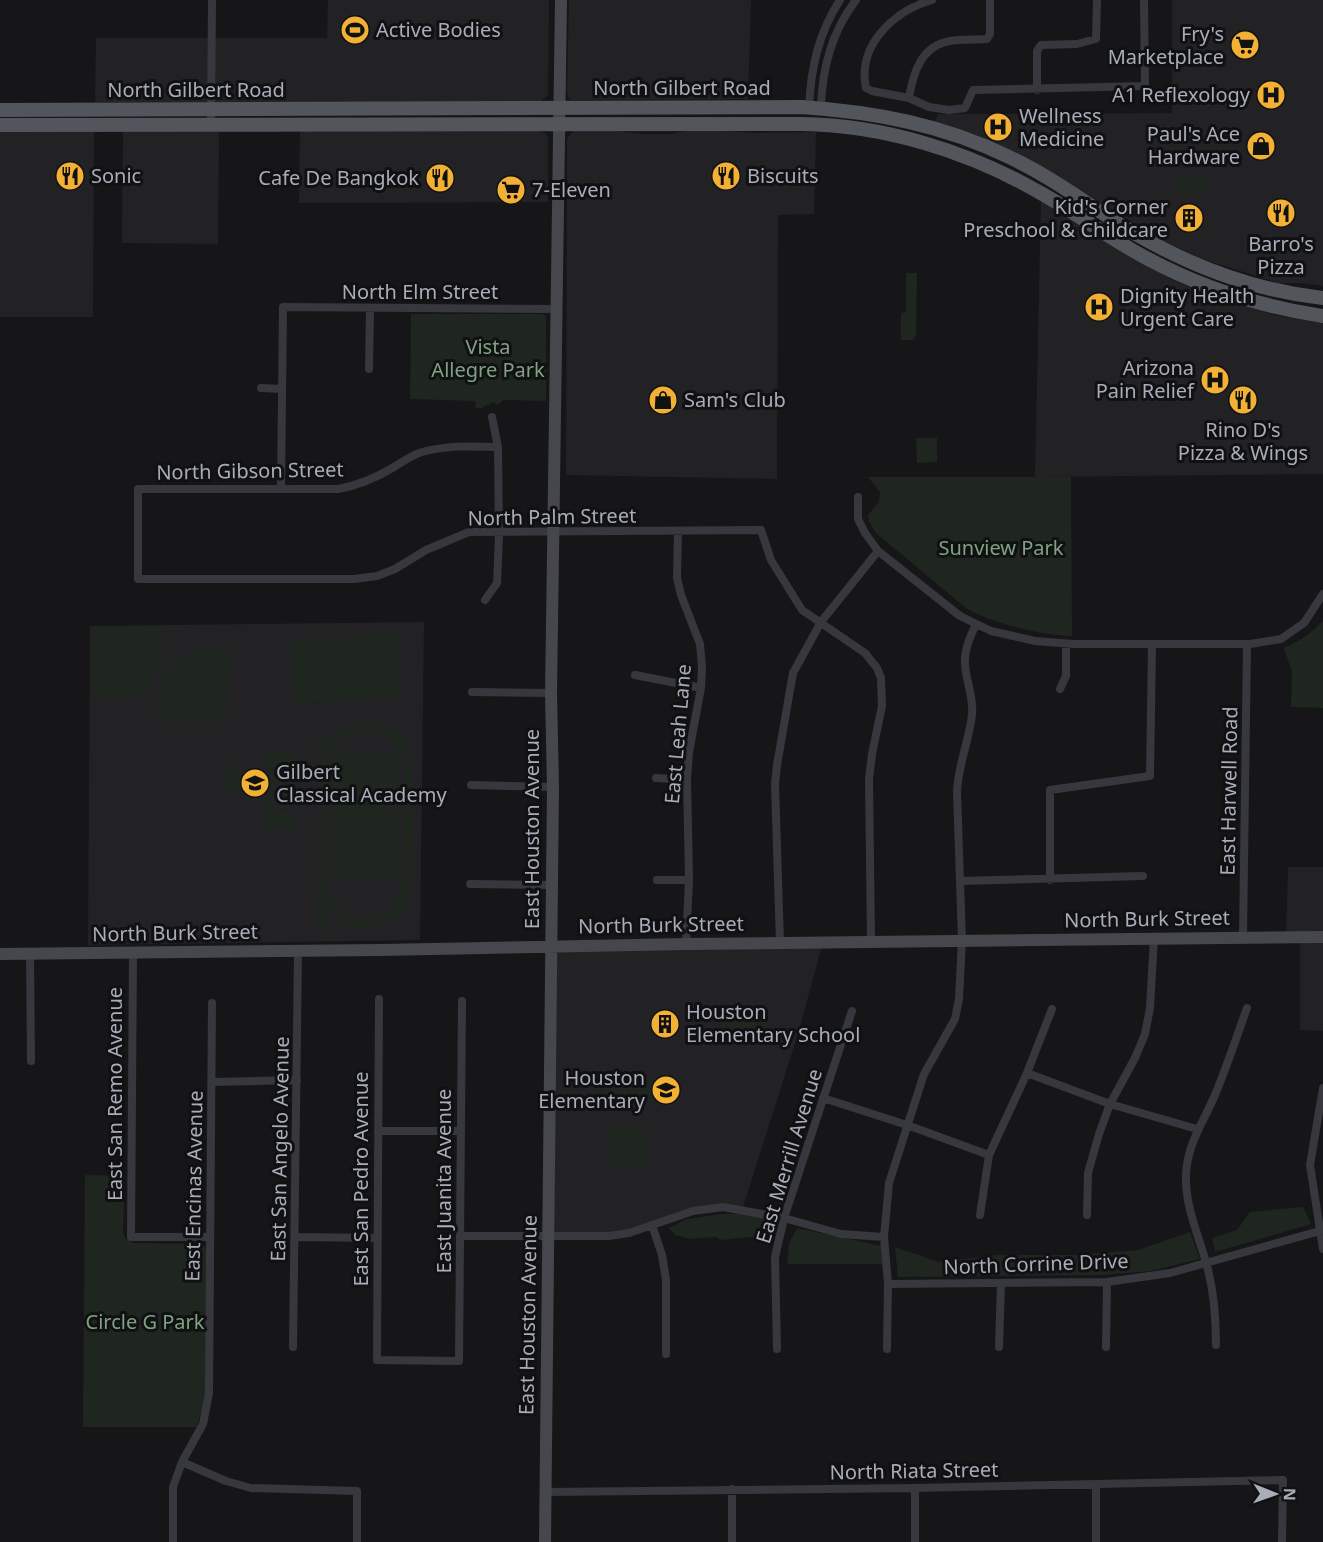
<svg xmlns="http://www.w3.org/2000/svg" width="1323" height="1542" viewBox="0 0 1323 1542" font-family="'Noto Sans',sans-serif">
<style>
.built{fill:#222225}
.green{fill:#1e261f;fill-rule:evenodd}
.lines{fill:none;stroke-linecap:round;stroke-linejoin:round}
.street{stroke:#37383d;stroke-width:8}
.secondary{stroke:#45474d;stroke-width:12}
.primary{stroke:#53555c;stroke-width:14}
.labels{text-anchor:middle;stroke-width:6;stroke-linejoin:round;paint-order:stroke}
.poi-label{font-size:20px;fill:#a8adb8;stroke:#111113;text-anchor:start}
.street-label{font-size:20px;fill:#a8adb8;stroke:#111113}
.park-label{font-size:20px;fill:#7fa381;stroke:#111113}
</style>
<rect width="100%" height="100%" fill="#161618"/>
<path class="built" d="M328,0H549L548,95L541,101L326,103L95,102L96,38H327Z
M569,0H751L748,99L571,100L568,97L567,90Z
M1172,0H1323V286L1302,283H1278L1208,261L1164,242L1033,161L972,133L935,121L938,114L1172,113Z
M609,130L641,134H671L690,130H719L754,133L816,132L814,214L778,215L777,479L566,475L567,139L573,131Z
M300,131H540L545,133L548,138V202L299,203Z
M0,132H94L93,317H0Z
M123,132H219L218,244L122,243Z
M1041,199L1133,259L1177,282L1223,300L1275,315L1323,323V474L1035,477Z
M424,622L420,940L88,945L90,626Z
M1288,867H1323V1031L1300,1030V937H1286Z
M823,942L798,1034L742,1210L693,1211L629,1233L548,1236L552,947Z"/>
<path class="green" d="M1177,177L1208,178V194H1177Z
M906,273H917L916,337H914V340H901V313L906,312Z
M411,314H541L546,316V401L503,400L498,405L493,402L481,408H476L475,401L410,399Z
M916,438H937V462L917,463Z
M868,477H1071L1072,636C1042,636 994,623 967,609L876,533L869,521L868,515L879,502L880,492Z
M1323,620V708L1291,707L1292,672L1284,648C1300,641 1312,633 1323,620Z
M96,626H163L162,655L151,683L127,698H93V629Z
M397,635L399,699L293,702L291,639Z
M194,650H228L227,719L225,722H158V693L169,664Z
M363,720C386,721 405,734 411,756L412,882L406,904L391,921L370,928L349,926L337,920L327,911V934H317L318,739H328L344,726ZM362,731C384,731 400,744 403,766L401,887C389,929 335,927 327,884L329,760C334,744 345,734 362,731Z
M263,751H293V768L264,769Z
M333,754H398L397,879H333Z
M223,766H238L239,794H223Z
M293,771V789H264L263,772Z
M264,791H293L294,808L264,809Z
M264,811H293L294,828L264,829Z
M721,1011L766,1025L759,1048L741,1043L744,1031L721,1025Z
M628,1074H645L648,1081H666V1101H628Z
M603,1083H627V1107L603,1108Z
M609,1126H646V1167H609Z
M85,1175L125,1176L123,1231L125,1238L133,1243L202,1244L207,1249L206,1395L197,1427H83Z
M1303,1207L1311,1224L1215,1252L1212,1238L1237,1230L1250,1212Z
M722,1214H750L778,1219L773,1239L748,1237L721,1240L716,1237L690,1239L675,1235L669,1228L687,1219Z
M797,1228L881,1246L882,1264H787L789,1243Z
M1190,1232L1200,1259L1151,1271L1103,1275L898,1277L895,1247L939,1262L998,1255H1074L1138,1250Z"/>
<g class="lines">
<path class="street" d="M932,0C894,11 857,45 866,88L872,91L909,98L929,107L949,110L965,108L973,90L1145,86L1144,0
M1037,90V51L1041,45L1077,44L1096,39L1097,0
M909,98C913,73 921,46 950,41C962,39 975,40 987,39L990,34V0
M809,107C811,68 818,34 840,0
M821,108C822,69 832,31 856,0
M211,125L212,0
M369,369L370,308
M261,388L282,389
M498,447C472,446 445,445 419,453C411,456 402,462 394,467C376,478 360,485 338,489H138V579H354L377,576L395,569L426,550L469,532L761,530L771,560L802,610L865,653L877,668L881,678L882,706L872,754L869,779L871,941
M281,488L283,307L557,309
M858,497V519L865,533L878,551L960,616L991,631L1035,641L1073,644H1250L1281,639L1304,623L1323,594
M678,531L677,578L681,595L700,644L702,667L701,688L689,752L687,780L689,880L686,944
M485,600L497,583L499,536L498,447L492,417
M635,675L701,688
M1060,689L1066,676V644
M472,692L551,693
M656,778L687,780
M471,785L553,787
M657,880H689
M1050,880V790L1150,776L1152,645
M960,881L1143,876
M470,884L552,885
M1243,937L1247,645
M780,943L775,784L777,765L793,673L821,622L878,551
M133,952L131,1237H210
M30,953L31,1061
M379,999L377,1360L459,1361L462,1001
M1027,1073L1110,1104L1197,1129
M212,1082L297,1080
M1323,1088L1310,1165L1323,1249
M823,1098L907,1125L989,1155
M378,1131H461
M980,1215L989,1155L1027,1073L1052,1009
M1087,1215L1088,1173L1099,1134L1110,1104L1135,1058L1145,1034L1150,1008L1154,938
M652,1225L662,1255L666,1280V1354
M461,1236H609L629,1233L693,1211L723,1207L784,1218L841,1234L884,1237
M296,1237L378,1238
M888,1284L1107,1282L1170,1273L1323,1230
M1216,1345C1216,1316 1214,1288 1205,1259C1197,1231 1185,1205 1186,1175C1187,1142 1206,1119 1217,1090C1228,1063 1237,1036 1247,1008
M293,1347L298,951
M999,1347L1001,1283
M1106,1347L1107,1282
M777,1349L775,1257L784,1218L852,1011
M887,1349L888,1284L884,1237L889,1183L924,1074L955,1019L959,999L962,940L957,792C958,765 969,741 972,715C974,697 966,682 965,664C964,650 970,637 976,624
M182,1462L226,1481L251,1488L357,1491V1542
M546,1492L915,1488L1283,1480L1282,1542
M173,1542V1487L182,1462L203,1424L209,1393L212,1003
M732,1542V1489
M915,1542V1488
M1096,1542V1484"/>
<path class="secondary" d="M0,954L380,950L686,944L1323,937
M545,1542L553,787L551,693L561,0"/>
<path class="primary" d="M0,110L802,107C875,112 944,125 1009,157C1054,178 1092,208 1134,233C1191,266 1257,291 1323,298
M0,125L802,124C883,125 967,151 1037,191C1076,212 1111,240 1150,260C1205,289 1262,307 1323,316"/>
</g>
<defs>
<g id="stadium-disc" transform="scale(1.5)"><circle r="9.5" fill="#f2b134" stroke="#111113"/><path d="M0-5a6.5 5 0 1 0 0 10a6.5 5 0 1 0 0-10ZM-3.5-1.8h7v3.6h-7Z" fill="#111"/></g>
<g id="supermarket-disc" transform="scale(1.5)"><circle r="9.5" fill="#f2b134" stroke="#111113"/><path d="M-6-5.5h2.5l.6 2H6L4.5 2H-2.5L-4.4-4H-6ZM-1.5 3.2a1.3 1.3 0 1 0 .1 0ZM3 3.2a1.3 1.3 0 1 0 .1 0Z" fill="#111"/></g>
<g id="hospital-disc" transform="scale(1.5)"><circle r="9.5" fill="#f2b134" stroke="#111113"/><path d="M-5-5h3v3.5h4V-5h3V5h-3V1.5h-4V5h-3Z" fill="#111"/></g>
<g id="shop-disc" transform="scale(1.5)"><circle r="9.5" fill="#f2b134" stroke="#111113"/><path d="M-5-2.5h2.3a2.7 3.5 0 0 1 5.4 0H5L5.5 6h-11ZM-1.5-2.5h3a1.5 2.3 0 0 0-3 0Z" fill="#111"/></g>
<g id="restaurant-disc" transform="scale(1.5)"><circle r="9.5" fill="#f2b134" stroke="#111113"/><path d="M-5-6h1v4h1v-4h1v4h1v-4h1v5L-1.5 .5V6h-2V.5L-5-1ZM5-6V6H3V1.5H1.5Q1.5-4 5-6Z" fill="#111"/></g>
<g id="building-disc" transform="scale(1.5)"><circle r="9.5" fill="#f2b134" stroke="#111113"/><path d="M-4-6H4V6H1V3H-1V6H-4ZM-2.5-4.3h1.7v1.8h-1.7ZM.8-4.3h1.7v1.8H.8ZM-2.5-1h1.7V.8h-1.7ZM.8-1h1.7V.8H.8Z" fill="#111"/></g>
<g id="school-disc" transform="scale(1.5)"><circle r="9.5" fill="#f2b134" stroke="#111113"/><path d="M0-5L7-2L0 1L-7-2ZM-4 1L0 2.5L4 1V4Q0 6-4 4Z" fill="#111"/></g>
</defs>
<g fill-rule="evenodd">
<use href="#stadium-disc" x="355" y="30"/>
<use href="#supermarket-disc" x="1245" y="45"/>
<use href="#hospital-disc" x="1271" y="95"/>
<use href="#hospital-disc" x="998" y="127"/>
<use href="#shop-disc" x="1261" y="146"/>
<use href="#restaurant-disc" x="70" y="176"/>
<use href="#restaurant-disc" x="726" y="176"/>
<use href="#restaurant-disc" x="440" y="178"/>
<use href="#supermarket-disc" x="511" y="190"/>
<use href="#restaurant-disc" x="1281" y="213"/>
<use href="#building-disc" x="1189" y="218"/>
<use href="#hospital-disc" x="1099" y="307"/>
<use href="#hospital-disc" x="1215" y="380"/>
<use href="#shop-disc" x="663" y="400"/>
<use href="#restaurant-disc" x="1243" y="400"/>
<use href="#school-disc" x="255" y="783"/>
<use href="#building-disc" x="665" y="1024"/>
<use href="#school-disc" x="666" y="1090"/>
</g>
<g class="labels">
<g class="poi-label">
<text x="376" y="37">Active Bodies</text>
<text x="1224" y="41" text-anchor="end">Fry's<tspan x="1224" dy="23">Marketplace</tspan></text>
<text x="1250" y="102" text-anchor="end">A1 Reflexology</text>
<text x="1019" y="123">Wellness<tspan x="1019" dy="23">Medicine</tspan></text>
<text x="1240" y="141" text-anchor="end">Paul's Ace<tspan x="1240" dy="23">Hardware</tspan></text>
<text x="91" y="183">Sonic</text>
<text x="747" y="183">Biscuits</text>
<text x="419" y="185" text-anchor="end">Cafe De Bangkok</text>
<text x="532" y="197">7-Eleven</text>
<text x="1168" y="214" text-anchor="end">Kid's Corner<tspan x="1168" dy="23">Preschool &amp; Childcare</tspan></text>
<text x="1281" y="251" text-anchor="middle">Barro's<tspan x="1281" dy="23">Pizza</tspan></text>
<text x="1120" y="303">Dignity Health<tspan x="1120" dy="23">Urgent Care</tspan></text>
<text x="1194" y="375" text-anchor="end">Arizona<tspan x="1194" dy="23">Pain Relief</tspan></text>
<text x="684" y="407">Sam's Club</text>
<text x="1243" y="437" text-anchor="middle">Rino D's<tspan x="1243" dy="23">Pizza &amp; Wings</tspan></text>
<text x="276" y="779">Gilbert<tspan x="276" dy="23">Classical Academy</tspan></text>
<text x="686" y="1019">Houston<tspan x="686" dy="23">Elementary School</tspan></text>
<text x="645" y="1085" text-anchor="end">Houston<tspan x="645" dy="23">Elementary</tspan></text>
</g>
<g class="street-label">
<text x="682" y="95">North Gilbert Road</text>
<text x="196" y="97">North Gilbert Road</text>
<text x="420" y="299">North Elm Street</text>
<text transform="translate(250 471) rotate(-1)" y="7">North Gibson Street</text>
<text transform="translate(552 517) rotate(-1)" y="7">North Palm Street</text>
<text transform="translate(678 734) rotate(-85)" y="7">East Leah Lane</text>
<text transform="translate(1229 791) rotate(-89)" y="7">East Harwell Road</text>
<text transform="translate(532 829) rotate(-90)" y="7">East Houston Avenue</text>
<text transform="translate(1147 919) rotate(-1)" y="7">North Burk Street</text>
<text transform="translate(661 925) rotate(-1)" y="7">North Burk Street</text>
<text transform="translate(175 933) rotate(-1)" y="7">North Burk Street</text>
<text transform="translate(115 1094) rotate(-90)" y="7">East San Remo Avenue</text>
<text transform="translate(280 1149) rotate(-89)" y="7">East San Angelo Avenue</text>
<text transform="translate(789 1156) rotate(-73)" y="7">East Merrill Avenue</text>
<text transform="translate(361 1179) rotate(-90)" y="7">East San Pedro Avenue</text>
<text transform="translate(444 1181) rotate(-90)" y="7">East Juanita Avenue</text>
<text transform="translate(194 1186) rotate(-89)" y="7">East Encinas Avenue</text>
<text transform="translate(1036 1264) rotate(-2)" y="7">North Corrine Drive</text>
<text transform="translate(528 1315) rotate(-89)" y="7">East Houston Avenue</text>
<text transform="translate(914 1471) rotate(-1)" y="7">North Riata Street</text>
</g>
<g class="park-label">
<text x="488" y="354">Vista<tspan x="488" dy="23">Allegre Park</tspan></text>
<text x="1001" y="555">Sunview Park</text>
<text x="145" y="1329">Circle G Park</text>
</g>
</g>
<g transform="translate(1275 1494) rotate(91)" stroke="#111113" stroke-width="4.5" paint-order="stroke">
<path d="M0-4.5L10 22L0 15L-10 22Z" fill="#a8adb8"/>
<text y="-9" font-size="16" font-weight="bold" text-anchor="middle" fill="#a8adb8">N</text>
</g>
</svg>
